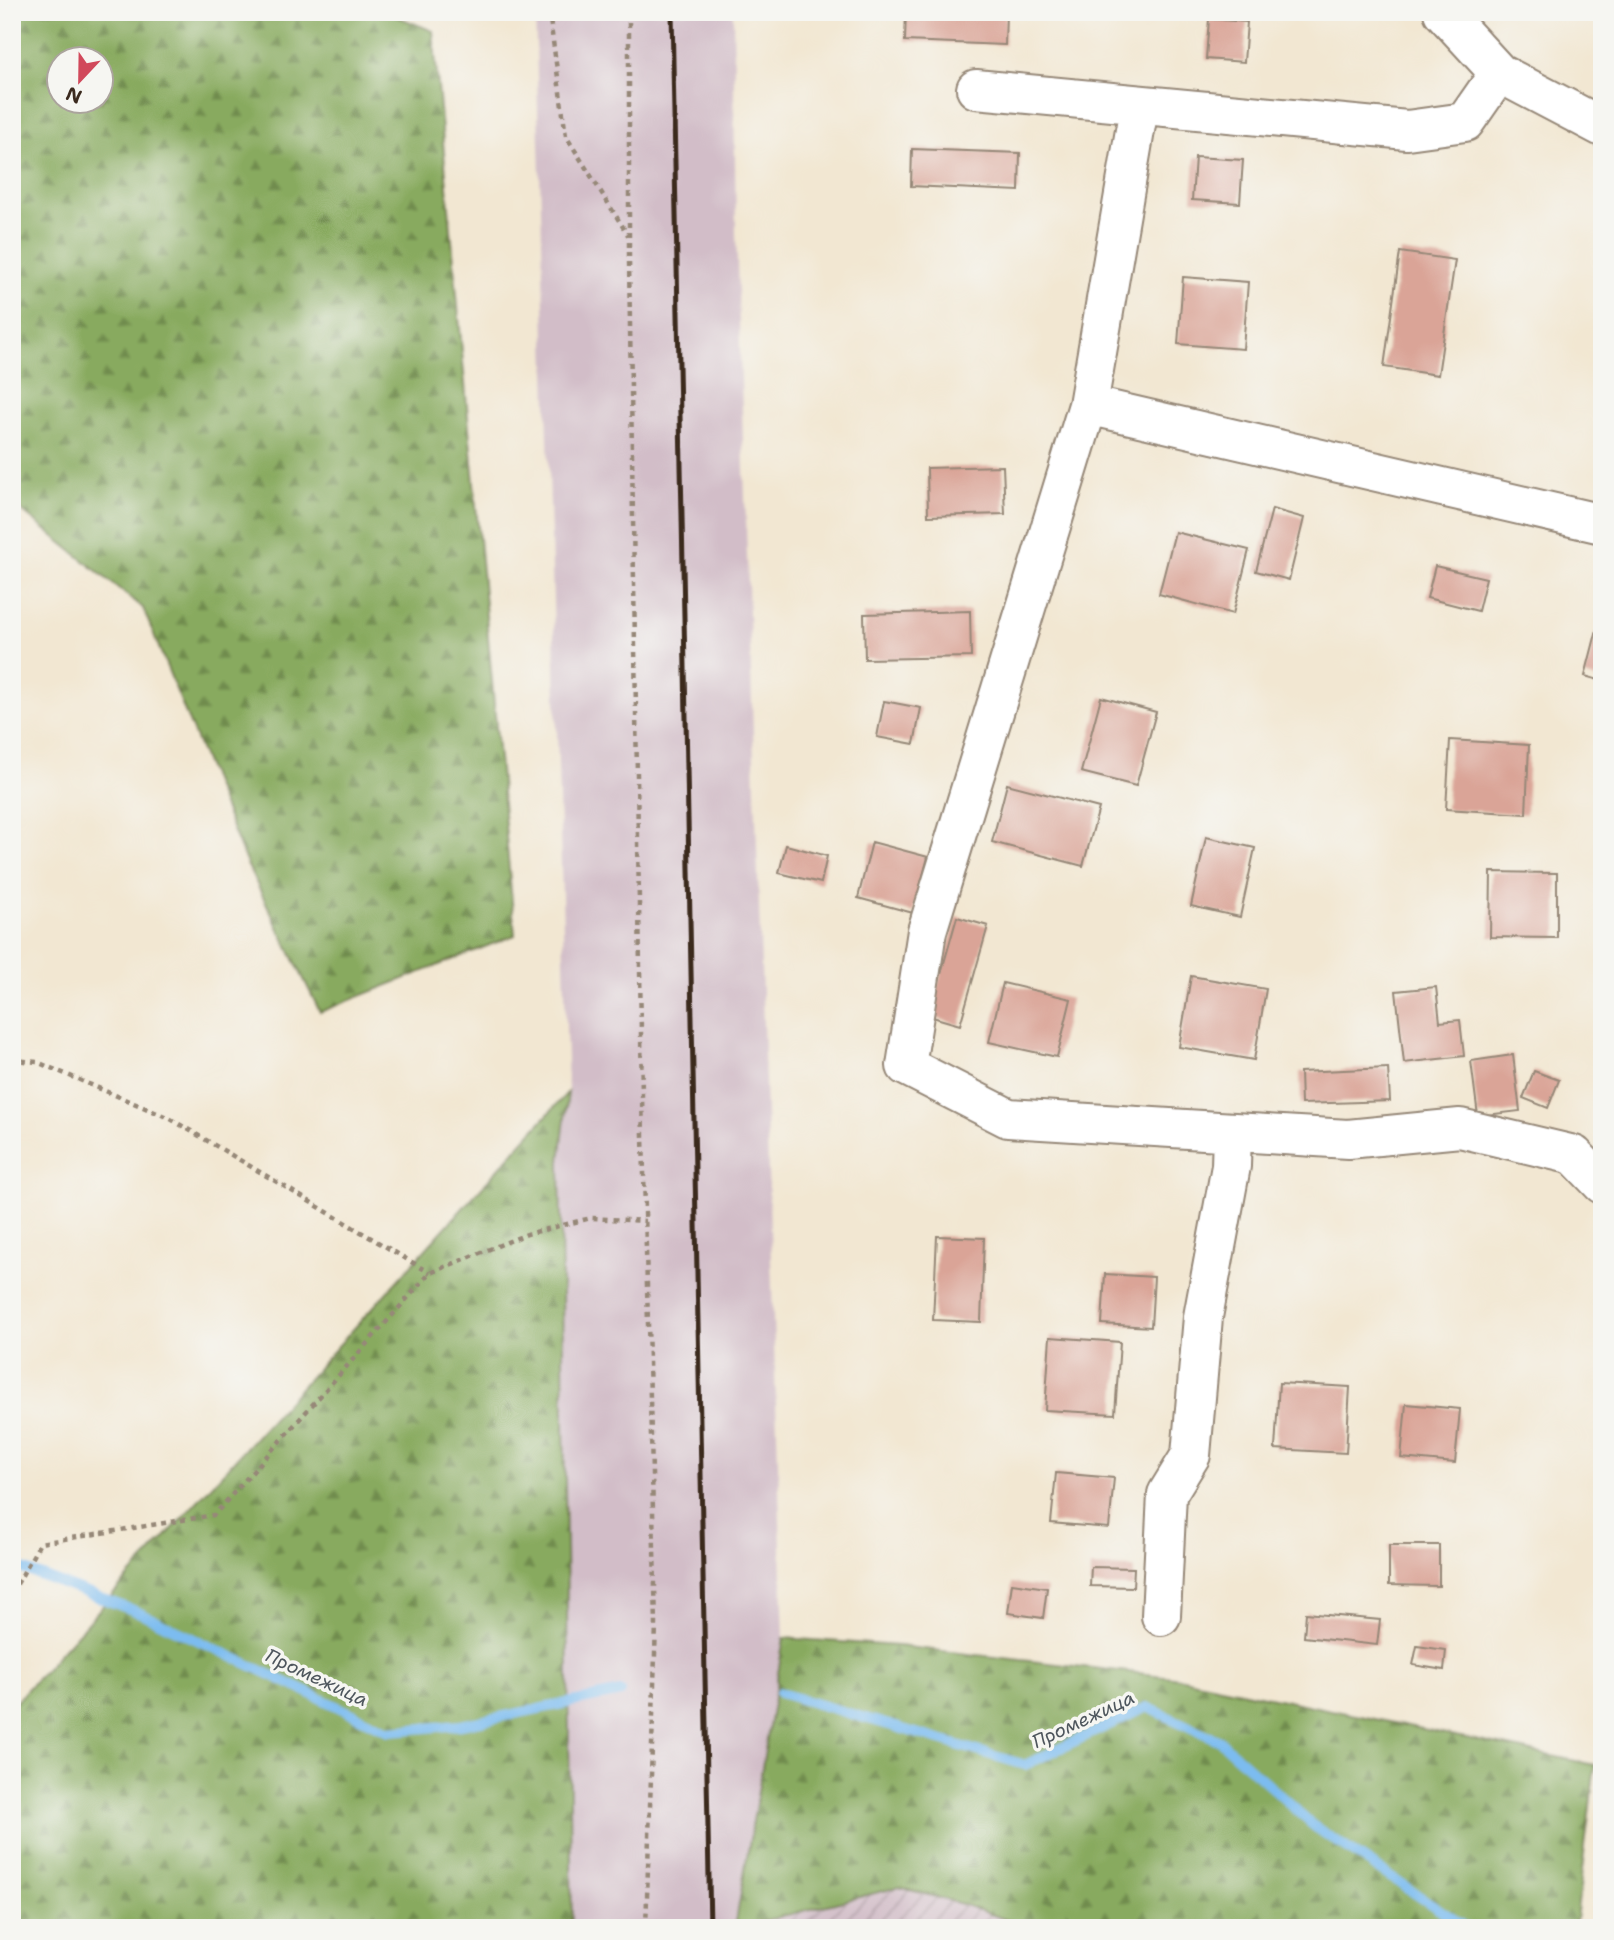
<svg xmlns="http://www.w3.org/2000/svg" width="1614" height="1940" viewBox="0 0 1614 1940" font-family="'Shantell Sans',sans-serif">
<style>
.industrial{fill:url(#industrial-furrows)}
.railway{fill:#d2bdc8}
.forest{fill:url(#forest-firs);stroke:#626a3e;stroke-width:2;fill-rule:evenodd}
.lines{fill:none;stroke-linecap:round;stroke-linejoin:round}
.stream{stroke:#7bbcf0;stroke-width:10}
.building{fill:#daa497}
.minor-casing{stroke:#968878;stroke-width:42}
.path{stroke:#968878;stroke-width:4.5;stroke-dasharray:5 5;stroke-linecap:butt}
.minor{stroke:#fff;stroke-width:38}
.rail{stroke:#3b2a1e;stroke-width:5}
.labels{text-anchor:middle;stroke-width:7;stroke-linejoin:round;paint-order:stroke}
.water-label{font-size:19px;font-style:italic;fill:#4e565d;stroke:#f6f6f2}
</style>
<defs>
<pattern id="industrial-furrows" width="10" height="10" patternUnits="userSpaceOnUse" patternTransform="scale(1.75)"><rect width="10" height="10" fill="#d2bdc8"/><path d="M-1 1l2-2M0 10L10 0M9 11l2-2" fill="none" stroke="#ac9aa2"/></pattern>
<pattern id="forest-firs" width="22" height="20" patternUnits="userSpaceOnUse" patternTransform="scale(1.75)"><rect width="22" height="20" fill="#88aa5f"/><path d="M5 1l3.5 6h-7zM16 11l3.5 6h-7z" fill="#708b4e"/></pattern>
</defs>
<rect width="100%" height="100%" fill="#f6f6f2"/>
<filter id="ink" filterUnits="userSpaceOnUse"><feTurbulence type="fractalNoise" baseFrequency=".0143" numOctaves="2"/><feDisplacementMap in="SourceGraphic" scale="14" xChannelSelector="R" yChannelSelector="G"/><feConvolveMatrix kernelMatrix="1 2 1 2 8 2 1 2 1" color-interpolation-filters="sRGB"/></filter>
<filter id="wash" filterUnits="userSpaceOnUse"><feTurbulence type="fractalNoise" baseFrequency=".00686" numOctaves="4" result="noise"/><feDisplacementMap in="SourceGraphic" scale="28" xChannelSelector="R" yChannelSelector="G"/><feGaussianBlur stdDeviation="1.57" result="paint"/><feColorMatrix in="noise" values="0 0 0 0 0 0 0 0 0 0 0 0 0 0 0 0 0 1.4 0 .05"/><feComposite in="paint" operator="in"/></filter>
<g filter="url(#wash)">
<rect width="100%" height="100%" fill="#f2e7d2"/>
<path class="industrial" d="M899,1887L962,1904L1030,1928H737Z"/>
<path class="railway" d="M535,12H733L736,233L784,1638L735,1928H572L560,1162L568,1092Z"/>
<path class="forest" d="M12,12H386L433,31L515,935L320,1012L246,862L143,608L12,503ZM60,60H102V102H60Z
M568,1092L560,1162L572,1928H12V1706Z
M784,1638L898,1646L1173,1677L1595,1765L1575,1928H1030L962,1904L899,1887L735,1928Z"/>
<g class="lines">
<path class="stream" d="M12,1565L138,1612L389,1731L461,1725L621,1692
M780,1693L1025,1765L1147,1707L1220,1741L1315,1827L1467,1928"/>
</g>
<g id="blocks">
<path class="building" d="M906,12H1006L1005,45L905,41Z
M1209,19L1247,22L1244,62L1206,59Z
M912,149L1020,153L1019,191L911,186Z
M1195,157L1243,160L1240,203L1192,200Z
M1400,252L1455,260L1438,375L1384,367Z
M1183,277L1248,282L1243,349L1178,344Z
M1003,466L1005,514L928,516L927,468Z
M1272,509L1304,518L1289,580L1256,571Z
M1175,532L1249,550L1233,614L1159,594Z
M1435,566L1486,578L1478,611L1427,598Z
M970,611L971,657L865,659L864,614Z
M1601,614H1602V681L1585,676Z
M1101,697L1156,712L1136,786L1081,772Z
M884,701L921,708L914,744L877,737Z
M1450,740L1529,745L1526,814L1446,809Z
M1007,784L1099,808L1083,866L992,842Z
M1206,837L1255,848L1240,917L1191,906Z
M872,842L928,857L913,913L858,898Z
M786,845L827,856L821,883L779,873Z
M1491,872L1557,873V938L1490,937Z
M957,917L988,926L960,1025L929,1016Z
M1191,976L1266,989L1254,1060L1179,1047Z
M1003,983L1071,999L1057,1057L989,1042Z
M1436,987L1440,1022L1460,1020L1464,1056L1404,1063L1396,991Z
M1513,1055L1520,1111L1478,1116L1471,1061Z
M1388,1068L1390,1101L1301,1104L1300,1072Z
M1534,1071L1559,1080L1548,1108L1523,1098Z
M937,1236L984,1238L981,1322L933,1320Z
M1105,1274L1154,1277L1151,1327L1102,1324Z
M1050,1337L1120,1342L1115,1414L1045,1410Z
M1279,1383L1350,1387L1346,1453L1275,1449Z
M1406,1404L1460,1409L1455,1463L1401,1458Z
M1056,1473L1114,1478L1109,1528L1051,1523Z
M1389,1545H1439V1586L1389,1585Z
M1091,1567L1134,1568L1133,1587L1090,1586Z
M1012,1583L1047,1588L1043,1618L1008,1613Z
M1306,1613L1380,1620L1377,1645L1304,1637Z
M1417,1646L1446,1650L1444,1670L1413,1665Z"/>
</g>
</g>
<g filter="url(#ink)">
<use href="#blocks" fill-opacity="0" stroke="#968878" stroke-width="2"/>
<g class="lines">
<g class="minor-casing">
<path id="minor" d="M1443,12L1499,73L1602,127
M976,89L1407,130L1465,122L1499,73
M1139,107L1088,405L927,931L906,1066L1008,1118L1348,1139L1460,1128L1574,1155L1602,1184
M1088,405L1602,524
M1161,1616L1167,1494L1191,1455L1203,1317L1231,1166L1232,1132"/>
</g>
<path class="path" d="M549,12L566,136L628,235
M629,12V260L642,1098L656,1624L646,1928
M12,1060L37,1062L169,1118L430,1273
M12,1593L40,1543L214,1515L430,1273L527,1234L591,1218L645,1221"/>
<use href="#minor" class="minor"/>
<path class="rail" d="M672,12L710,1928"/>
</g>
</g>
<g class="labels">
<g class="water-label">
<text transform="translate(317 1677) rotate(25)" y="7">Промежица</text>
<text transform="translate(1083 1719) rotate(-25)" y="7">Промежица</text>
</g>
</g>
<rect width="1614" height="1940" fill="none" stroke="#f6f6f2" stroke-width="42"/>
<g transform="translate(80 80) rotate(202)"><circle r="33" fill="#f6f6f2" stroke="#aba49d" stroke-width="2"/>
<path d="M0-5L12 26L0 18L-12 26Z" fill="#d1495b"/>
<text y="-10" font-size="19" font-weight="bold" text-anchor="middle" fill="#3b2a1e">N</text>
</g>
</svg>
